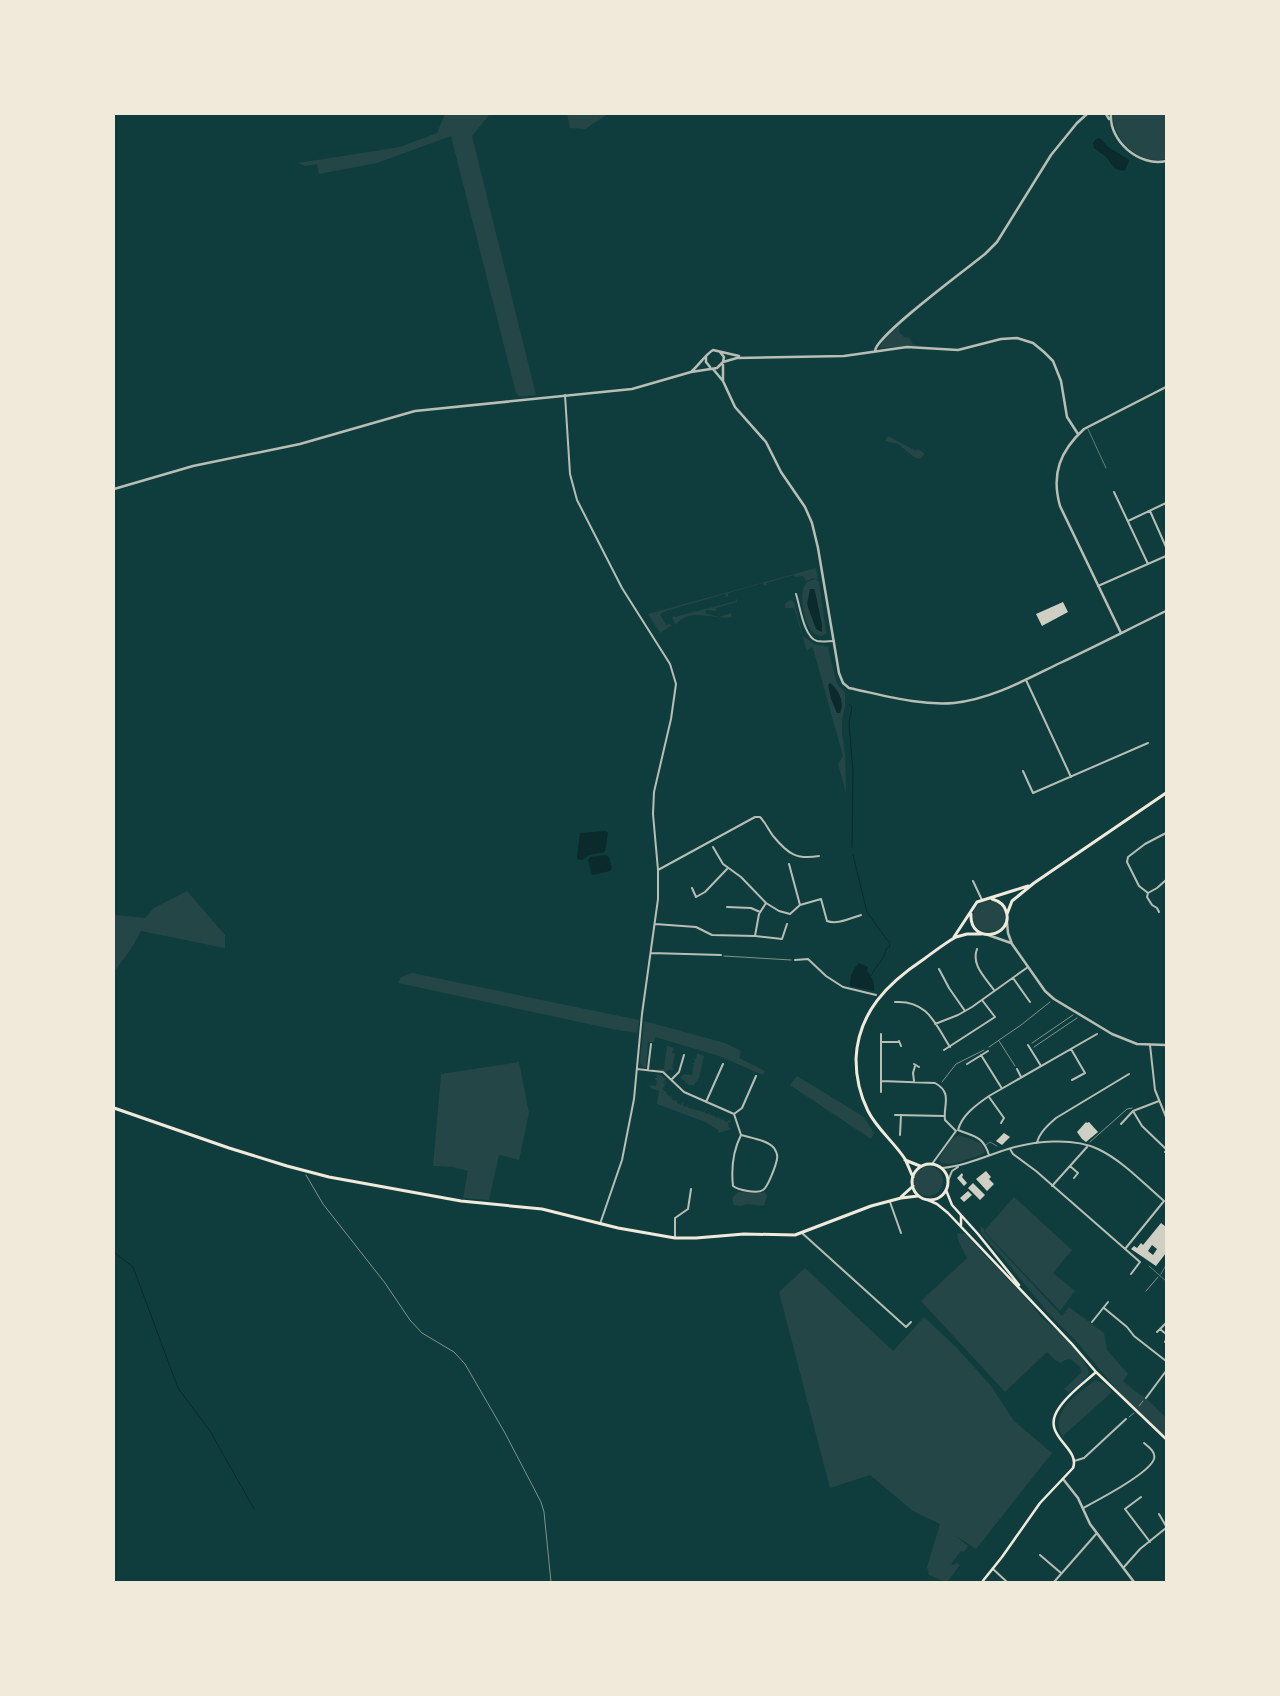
<svg xmlns="http://www.w3.org/2000/svg" width="1280" height="1696" viewBox="0 0 1280 1696" font-family="Cabin,sans-serif">
<style>
.green{fill:#244646;fill-rule:evenodd}
.water{fill:#0a2a2b}
.lines{fill:none;stroke-linecap:round;stroke-linejoin:round}
.stream{stroke:#0a2a2b;stroke-width:1}
.building{fill:#cfcfc3;fill-rule:evenodd}
.path{stroke:#f1e9da;stroke-width:0.5}
.service{stroke:#b8beb3;stroke-width:0.5}
.minor{stroke:#b8beb3;stroke-width:2}
.tertiary{stroke:#b8beb3;stroke-width:2.5}
.secondary{stroke:#f1e9da;stroke-width:2.5}
.primary{stroke:#f1e9da;stroke-width:3}
</style>
<rect width="100%" height="100%" fill="#0f3d3e"/>
<path class="green" d="M445,114H490L472,136L536,395L519,397L516,393L451,136L377,163L319,174L317,164L305,166L298,163L400,147L437,133Z
M567,114H608L585,129L570,128Z
M1113,114H1166V159C1140,166 1112,140 1113,114Z
M900,325L899,332L904,337L909,338L913,344L919,346L879,348L885,337Z
M888,436L916,451L917,449L924,453V455L920,459L914,457L898,444L885,441Z
M816,568L818,580L814,578L806,581L803,576L795,577L794,575L766,583L767,585L764,586L763,583L728,593V596L726,597L725,594L672,609V612L671,609L660,614L666,625L669,624L672,625L660,633L648,614Z
M815,579L819,582L826,632L827,633L822,636C805,636 800,602 803,589C804,586 806,584 807,582ZM814,589L815,592L822,625C808,612 803,606 814,589Z
M736,598L738,604L737,602L716,608V611L706,610L705,613L719,617L731,613L732,617C715,621 689,606 676,625L672,618L674,615L675,617L736,601Z
M790,600L794,602L803,636L814,644L830,647L828,649L837,684L845,692V706L842,720V734L845,753L846,793L838,764L843,756L813,648L811,647L807,651L794,608H785V604Z
M187,891L225,935V948L141,931L133,946L114,972V915L145,918L154,908Z
M973 917a16 16 0 1 1 32 0a16 16 0 1 1-32 0Z
M412,973L639,1020L637,1033L612,1029L398,983L401,977Z
M644,1021L725,1043L741,1051L739,1058L765,1071L763,1075L719,1056L655,1037L654,1042H648L646,1068L643,1067L640,1062Z
M667,1046L676,1048H674L672,1053L675,1054L672,1068L674,1069L672,1071L670,1069L666,1072L657,1069H664Z
M697,1053L704,1056L699,1078L694,1085H689L680,1077L684,1074L692,1075L693,1070L691,1068L693,1069L694,1064L691,1063H694L695,1060L692,1058L696,1059Z
M519,1062L529,1113L519,1160L499,1155L489,1200L463,1198L468,1171L452,1167L433,1166L441,1074Z
M648,1073L660,1075L666,1079L663,1083L664,1084L668,1081L662,1089L666,1092L668,1091L666,1093L670,1097L673,1095L671,1098L674,1101L677,1100V1103L681,1105L683,1102V1106L687,1107L688,1104V1108L692,1109L693,1107V1109L704,1112L705,1110V1113L708,1114L710,1111L709,1114L714,1116L715,1115V1117L718,1118L719,1116V1118L723,1120L725,1117L724,1121L727,1122L730,1119L731,1122L728,1123L729,1128L732,1129L718,1133V1130L705,1122L657,1104L659,1091L650,1088L651,1085L656,1086L657,1081L654,1078H657V1075Z
M797,1076L864,1117L874,1133L871,1139L790,1085Z
M959,1135L981,1143L985,1152L983,1154C969,1158 956,1166 941,1163L939,1159C944,1151 950,1138 959,1135Z
M913 1181a15 15 0 1 1 30 0a15 15 0 1 1-30 0Z
M738,1192L760,1193L765,1192L767,1196L764,1206L747,1204L741,1206L734,1205L732,1198Z
M1014,1197L1072,1250L1053,1273L1075,1291L1060,1311L984,1231Z
M982,1226L984,1229V1232L1062,1316L1069,1307L1104,1333L1107,1350L1128,1374L1123,1381L1139,1394L1146,1398L1166,1418V1439L1116,1389L1079,1344L1049,1314L1006,1261L982,1235L980,1230Z
M960,1233L965,1234L1034,1307C1040,1319 1052,1325 1062,1335C1069,1342 1089,1364 1089,1374L1080,1384L1069,1392L1064,1389L1081,1373L1080,1367L1070,1359L1065,1360L1061,1363L1055,1360L1047,1352L1005,1392L921,1301L967,1258L958,1240L957,1234Z
M805,1268L893,1351L924,1317L957,1348L991,1386L1014,1421L1052,1453L976,1549L955,1535L968,1546L964,1552L961,1551L951,1564L954,1565L956,1563L960,1565L948,1581L945,1582L929,1575L927,1567L940,1524L913,1511L870,1475L830,1488L779,1292Z
M1095,1380L1105,1384L1112,1392L1064,1435L1063,1438C1047,1413 1078,1394 1095,1380Z"/>
<path class="water" d="M1100,138L1108,147L1128,159L1129,161L1125,170C1114,173 1111,162 1105,156C1102,153 1097,151 1094,148L1093,143L1096,139Z
M810,589H814L815,592L822,625V632L816,629L807,604Z
M830,683C839,690 845,702 840,713H837L831,699L828,685Z
M606,831L608,833L605,852L589,855L582,860L577,859L580,833Z
M606,855L609,857L612,868L610,871L592,875L588,860L590,857Z
M859,963L868,967L867,971C872,977 875,983 874,991L850,986C850,977 852,970 859,963Z"/>
<g class="lines">
<path class="stream" d="M849,704L852,707L849,723L853,772L852,847
M853,855L867,912L887,940L890,942
M871,976C875,966 885,960 886,949L890,946L889,943
M114,1252L133,1267L178,1388L210,1431L254,1509"/>
</g>
<path class="building" d="M1063,602L1068,612L1042,626L1036,614Z
M1086,1122L1087,1123L1089,1122L1098,1132L1086,1142L1082,1139L1077,1132Z
M1004,1133L1010,1137L1002,1145L996,1141Z
M986,1171L991,1177L989,1179L994,1184L987,1191L976,1179Z
M962,1173L963,1175L962,1177L967,1183L964,1186L957,1178Z
M973,1183L985,1195L980,1200L968,1188Z
M968,1191L972,1195L964,1202L960,1198Z
M1161,1223L1165,1226L1166,1224V1253L1156,1266L1131,1249L1134,1246L1137,1248L1141,1243L1143,1245ZM1152,1245L1157,1249L1153,1255L1148,1251Z"/>
<g class="lines">
<path class="path" d="M724,956L791,960
M999,1041L1015,1066
M1032,1043L1073,1015
M989,1047L1021,1025L1050,1002
M1034,1047L1077,1018
M942,1082L956,1064L984,1050
M1090,1142L1127,1109L1132,1108
M306,1175L323,1204L385,1283L410,1320L422,1333L454,1352L465,1364L505,1433L541,1502L544,1512L551,1582
M1146,1291L1158,1277
M1139,1406L1143,1401
M1129,1417L1134,1413"/>
<path class="service" d="M1088,429L1106,468
M986,1145L990,1142L997,1146
M1149,1266L1166,1281
M1161,1274L1166,1265"/>
<path class="minor" d="M565,395L570,474L577,500L622,588L670,664L676,684L671,719L654,792L653,814L658,870V899L642,1014L634,1099L622,1160L600,1224
M1114,492L1148,564
M1150,511L1166,547
M1128,521L1166,503
M1098,586L1166,556
M796,594C800,606 804,638 817,641C822,642 829,641 834,641
M1026,680L1071,777
M1023,771L1033,793L1148,743
M1166,833L1145,844L1128,857L1127,862L1139,886L1148,893L1157,888L1166,880
M713,847L723,864L741,877L766,903L779,911L790,914L800,905
M789,864L800,905
M658,870L755,817H760C766,823 769,831 774,837C788,854 797,860 819,856
M973,881L982,900
M692,888L696,897L705,892L727,869
M1148,893L1147,897L1152,905L1157,908L1159,912
M800,905L821,899L827,921C837,925 851,918 861,915
M727,907L751,908L760,912
M655,924L696,927L712,935L755,936L759,914L766,903
M755,936L782,939L787,924
M977,949C971,965 985,977 994,990
M651,953L721,955
M795,960L808,959L826,976L843,987L876,995
M939,969L949,988L965,1011
M1013,978L1030,1002
M895,1002C927,1000 935,1023 950,1047
M935,1024L958,1015L972,1007L1028,967
M881,1034V1092
M899,1041L901,1046
M881,1042H899
M1028,1045L1041,1066
M1150,1045L1155,1090L1166,1117
M1071,1049L1085,1073L1072,1080
M944,1050L995,1017L982,1000
M981,1055L1001,1087
M914,1064L919,1067
M967,1064L988,1051
M637,1069L663,1072L684,1092L734,1114
M648,1069L651,1044
M1017,1069L1021,1077
M672,1079L679,1072L684,1055
M881,1081L935,1083C953,1093 943,1105 945,1120L956,1131
M914,1081L913,1073L915,1066
M989,1097L1004,1118L1001,1123
M706,1102L723,1064
M1133,1111L1142,1126L1166,1149
M734,1114L742,1108L756,1076
M734,1114L741,1135
M895,1115L945,1116
M1121,1124L1133,1111L1159,1101
M958,1130C962,1115 976,1105 989,1096L1097,1034
M958,1130C975,1137 983,1136 989,1155
M741,1135C751,1138 767,1140 774,1148C776,1151 778,1155 777,1159C776,1165 768,1187 763,1190C757,1194 738,1190 733,1186C731,1168 733,1151 741,1135Z
M900,1135L901,1115
M1037,1143C1039,1133 1048,1125 1056,1118L1129,1074
M1010,1149L1013,1154L1036,1171L1140,1262L1131,1274
M1165,1152L1166,1151
M932,1164L956,1131
M1070,1166L1078,1173L1074,1178
M942,1168C965,1166 986,1156 1008,1149C1034,1141 1073,1137 1098,1149C1123,1161 1143,1183 1164,1201L1125,1249
M948,1181L952,1171L958,1167
M1052,1186L1087,1147
M890,1202L901,1233
M802,1233L906,1327L911,1322
M675,1238V1218L688,1209L691,1189
M1104,1308L1127,1327L1134,1336L1166,1361
M1092,1322L1108,1302
M1160,1329L1166,1334
M1157,1332L1166,1323
M1165,1342L1166,1340
M1146,1398L1166,1371
M1074,1461L1084,1458L1126,1419
M1141,1497L1125,1509L1150,1542
M1083,1508C1098,1500 1149,1474 1154,1459C1156,1452 1149,1447 1144,1443
M1159,1514L1166,1526
M1040,1555L1061,1573
M1124,1567L1140,1549L1166,1528
M993,1569L1007,1582
M1054,1582L1097,1533"/>
<path class="tertiary" d="M1106,114L1109,119
M1111,114C1109,141 1139,167 1166,161
M875,351C875,336 969,267 985,254L997,242L1051,155L1077,123L1087,114
M720,352L724,357L723,362
M706,357V362L710,367
M713,369L723,381L735,407L766,442L781,472L805,507L812,523L818,548L839,673L843,683L849,688C883,695 919,706 954,703C992,699 1027,679 1060,663C1096,646 1131,628 1166,611
M692,371C699,365 705,355 713,350L739,356
M723,380V365
M114,489L193,466L300,444L415,411L632,389L691,372L717,368L723,362L737,358L844,356L907,347L958,350L1001,339L1017,338L1033,343L1044,352L1053,361L1061,381L1067,417L1078,434
M1121,633L1060,506C1051,474 1060,451 1084,429L1166,387
M1007,922L1008,933L1012,944L1045,991L1054,999L1112,1034L1137,1044L1166,1045
M988,935L1011,943
M1063,1479L1078,1498L1090,1524L1134,1582"/>
<path class="secondary" d="M946,1190L952,1205L978,1234L1019,1285
M928,1200L937,1204L948,1213L1072,1344L1096,1372L1166,1439
M961,1225V1215
M982,1582L1002,1557L1040,1503L1073,1468C1081,1447 1039,1436 1059,1408C1068,1394 1084,1383 1096,1372"/>
<path class="primary" d="M971,914C969,946 1015,937 1006,911C1004,904 999,901 992,899
M1007,914L1012,901L1034,883L1166,793
M954,937L977,902L1028,886
M114,1108L229,1148L287,1166L329,1177L461,1201L542,1209L618,1228L675,1238H696L744,1234L795,1235L871,1206L901,1198L918,1196
M905,1160L920,1166
M912 1182a18 18 0 1 1 36 0a18 18 0 1 1-36 0Z
M913,1177C910,1171 908,1165 905,1159C894,1142 877,1129 868,1111C860,1095 856,1077 856,1059C858,1012 888,983 924,959C935,951 945,943 956,937L967,934H981
M901,1197L913,1186"/>
</g>
<rect width="1280" height="1696" fill="none" stroke="#f1e9da" stroke-width="230"/>
</svg>
